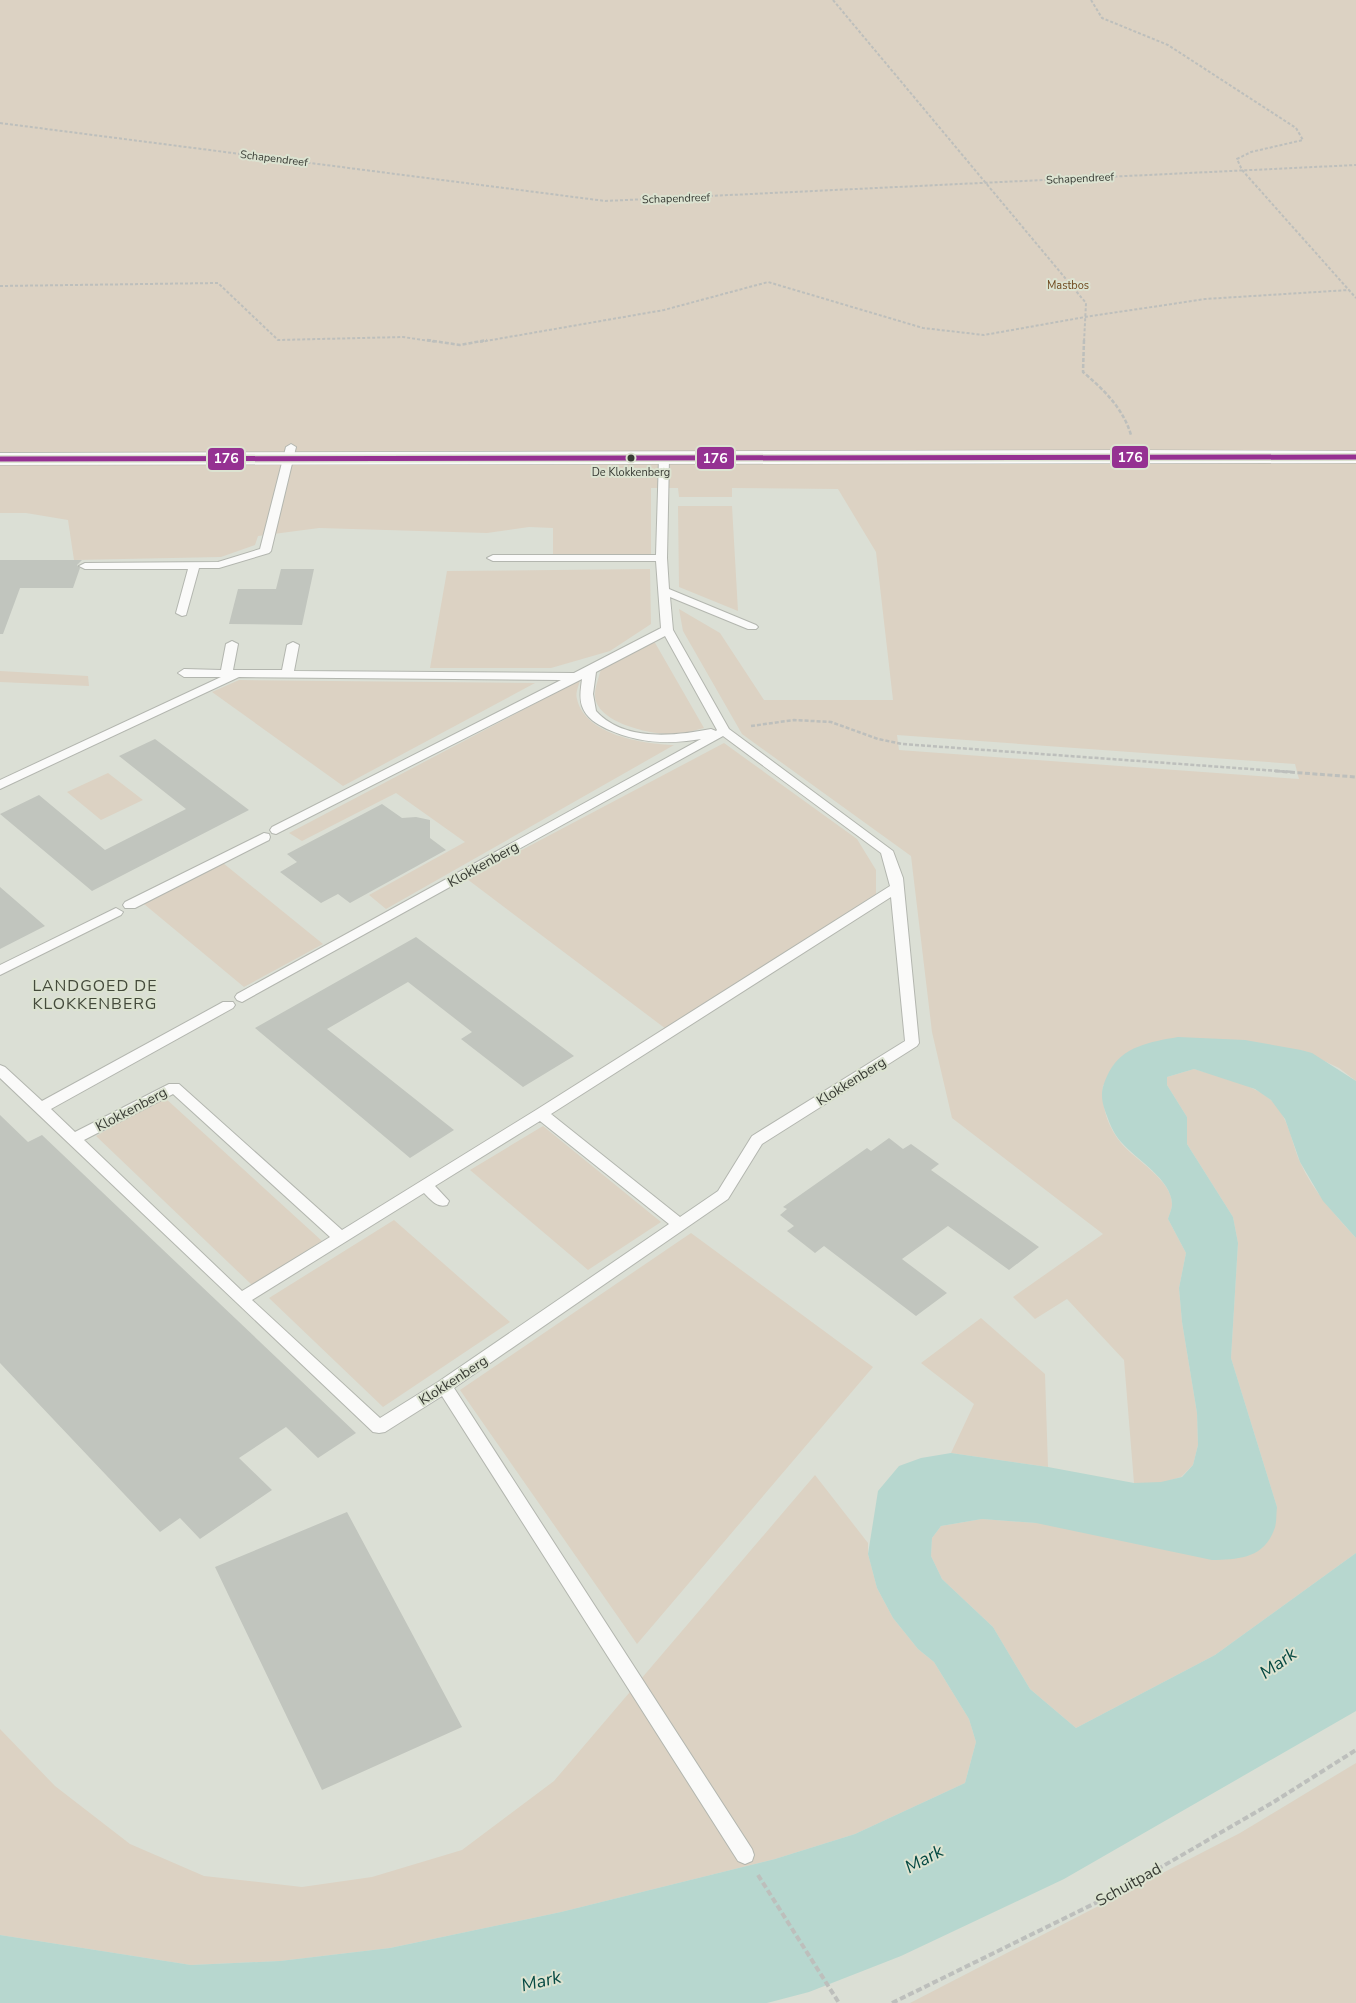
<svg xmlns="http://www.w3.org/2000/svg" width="1356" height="2003" viewBox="0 0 1356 2003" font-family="'Nunito Sans',sans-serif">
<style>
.green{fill:#dcd2c3;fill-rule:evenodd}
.water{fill:#b7d7cf}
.building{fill:#c1c5be}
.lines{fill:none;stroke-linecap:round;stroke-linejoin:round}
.service-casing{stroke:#b3b6af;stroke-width:2}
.tertiary-casing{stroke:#b3b6af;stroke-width:1}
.path-far3{stroke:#bdbfbc;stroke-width:2;stroke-dasharray:3 2;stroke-linecap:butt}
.path-far2{stroke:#bdbfbc;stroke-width:2.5;stroke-dasharray:4 2;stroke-linecap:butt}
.path-far1{stroke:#bdbfbc;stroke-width:3;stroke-dasharray:5 2.5;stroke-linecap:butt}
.path{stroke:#bdbfbc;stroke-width:4;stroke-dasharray:6 3;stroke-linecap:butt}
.service{fill:#fafaf9;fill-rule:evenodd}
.tertiary{fill:#fafaf9;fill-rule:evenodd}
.bus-1-casing{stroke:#dce3d1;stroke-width:8}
.bus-1{stroke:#953192;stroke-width:5}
.bus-dot{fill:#383b34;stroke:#dce3d1;stroke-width:2}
.labels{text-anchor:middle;stroke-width:4;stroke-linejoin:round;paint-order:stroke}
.far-street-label{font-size:11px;fill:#383b34;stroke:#dce3d1}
.far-park-label{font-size:11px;fill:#6f491e;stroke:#dce3d1}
.far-bus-label{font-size:11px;fill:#383b34;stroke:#dce3d1}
.street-label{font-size:14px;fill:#383b34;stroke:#dce3d1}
.quarter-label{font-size:16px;letter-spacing:1px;fill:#444a3b;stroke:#dce3d1}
.near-street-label{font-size:16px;fill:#383b34;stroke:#dce3d1}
.near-water-label{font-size:18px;font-style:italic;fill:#064942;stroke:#dce3d1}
.line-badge{stroke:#dce3d1;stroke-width:2}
.badge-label{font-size:14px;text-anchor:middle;font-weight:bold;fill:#fff}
</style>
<rect width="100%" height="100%" fill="#dbdfd5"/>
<path class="green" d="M0,0H1356V1081L1339,1068L1301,1050L1103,1085C1101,1105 1107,1126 1121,1143C1135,1160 1172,1180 1172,1204C1172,1209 1169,1215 1168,1219L1186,1253L1179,1288L1182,1322L1197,1413L1198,1445L1193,1465L1181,1477L1161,1483H1134L1124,1360L1067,1299L1035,1319L1013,1297L1103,1234L952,1118L932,1032L911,856L742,734L683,631L679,609L720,633L764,700H893L876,552L838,489L732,488V497H679L678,488H651V555L553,554V528L529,527L487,533L319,528L258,536L255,545L221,557L74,560L68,520L26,513H0ZM897,735L1295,764L1299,779L899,750Z
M678,506H732L738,611L679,587Z
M650,569L651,624L610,651L551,668H430L447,571Z
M654,641L704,728C692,731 682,735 669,734C649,734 595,722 595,695C595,687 599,677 601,669Z
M0,671L88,676L89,686L0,682Z
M239,680L535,683L343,786L212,692Z
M580,680C579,685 575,693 577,699C585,735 643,744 674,745L386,909L369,895L465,842L396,793L302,841L289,833Z
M724,743L857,839L876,870V894L666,1029L467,879Z
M108,773L143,800L101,820L67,792Z
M223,863L323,944L244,987L144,904Z
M1194,1069C1217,1076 1254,1084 1271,1100C1289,1117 1291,1141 1300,1162C1313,1191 1335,1215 1356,1238V1553L1215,1655L1076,1728L1030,1689L993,1627L942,1579L931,1556L932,1538L941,1526L982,1519L1036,1523L1277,1507L1231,1358L1238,1243L1233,1217L1187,1144V1117L1167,1085V1077Z
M164,1097L322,1241L252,1285L96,1136Z
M543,1126L661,1222L588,1270L470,1170Z
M394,1220L510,1322L383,1407L269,1298Z
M691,1233L873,1367L637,1644L460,1390Z
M981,1318L1045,1374L1048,1467L951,1453L974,1404L921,1363Z
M815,1475L868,1543V1554L877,1588L893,1618L918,1649L934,1662L969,1719L976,1742L965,1783L855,1834L775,1859L561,1912L390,1948L280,1961L191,1965L0,1935V1729L55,1786L130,1844L204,1876L302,1887L372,1877L462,1850L554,1781Z
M1356,1763V2003H910L1240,1833Z"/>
<path class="water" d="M1178,1037L1245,1040L1301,1050L1312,1053L1356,1081V1238L1323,1201L1300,1162L1285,1119L1271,1100L1255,1089L1194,1069L1167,1077V1085L1187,1117V1144L1233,1217L1238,1243L1231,1358L1277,1507C1276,1514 1277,1524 1274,1530C1263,1559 1238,1559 1212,1560L1036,1523L982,1519L941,1526L932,1538L931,1556L942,1579L993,1627L1030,1689L1076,1728L1215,1655L1356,1553V1711L1064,1879L901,1956L809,1992L767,2003H0V1935L191,1965L280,1961L390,1948L561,1912L775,1859L855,1834L965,1783L976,1742L969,1719L934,1662L918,1649L893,1618L877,1588L868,1554L878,1491L899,1466L921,1458L951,1453L1048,1467L1134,1483L1161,1482L1182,1477L1193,1465L1198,1445L1197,1413L1182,1322L1179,1288L1186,1253L1168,1219C1169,1215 1172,1209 1172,1204C1172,1180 1136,1159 1122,1143C1115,1136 1110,1125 1107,1116C1100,1098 1100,1090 1109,1072C1123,1046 1150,1042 1178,1037Z"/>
<path class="building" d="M0,560H82L77,565L80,568L73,588H20L3,634H0Z
M281,569H314L302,625L229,624L238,589H276Z
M155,739L249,810L92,891L0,814L39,795L105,850L186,809L119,756Z
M382,804L402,818L416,817L430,820V838L446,850L350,903L338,894L321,903L280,872L297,862L287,854Z
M0,887L45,926L0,949Z
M416,937L574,1056L523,1087L461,1039L472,1032L408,982L327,1029L454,1130L410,1158L255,1028Z
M0,1115L28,1142L42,1135L356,1433L318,1458L286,1427L239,1458L272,1490L200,1539L180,1518L160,1532L0,1363Z
M889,1138L903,1149L911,1144L939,1164L931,1170L1039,1247L1009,1270L948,1226L902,1259L947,1293L916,1316L824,1246L815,1253L787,1231L794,1226L780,1215L787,1209L783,1207L867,1148L871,1151Z
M347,1512L462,1727L322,1790L215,1567Z"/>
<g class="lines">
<g class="service-casing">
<path id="service" d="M291,444L296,447L271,551L269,553L219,568H199L186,615L182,616L176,613L188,569H85L79,566L85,563L218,562L260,549L286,447Z
M664,455L669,458L667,558L669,589L756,625L758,627L756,629H748L670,597L673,630L729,729L893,851L903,878L919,1043L917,1046L762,1144L728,1199L454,1388L752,1849L754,1855L752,1861L745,1864L738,1861L442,1396L385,1432L379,1433L373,1432L0,1078V1065L5,1067L42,1101L223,1002H233L235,1005L233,1008L51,1109L75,1132L169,1084H179L342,1230L536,1110L890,886L881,853L723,736L242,1002L237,1000L235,997L237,994L701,739C668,745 638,743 607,729C597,724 586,718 582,706C579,697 581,688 582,679L276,834L272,833L270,830L272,827L561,680L239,677L0,789V780L221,677H184L178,673L184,669L221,670L226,644L232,641L238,644L233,670H282L287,645L293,642L299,645L294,671L574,673L661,628L656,561H493L487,558L493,555H656L659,458ZM665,636L717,730L716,731L711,729C675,736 624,742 596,711L593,694L596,672ZM891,897L905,1041L752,1136L718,1191L680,1217L551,1114ZM173,1094L330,1237L242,1291L84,1140ZM540,1121L669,1224L438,1382L380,1418L252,1300L424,1193C431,1200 437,1208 447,1205L449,1201L435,1186Z
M264,833L269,834L270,837L269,840L135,908H125L123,905L125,902Z
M116,908L123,912L121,915L0,975V965Z"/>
</g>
<g class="tertiary-casing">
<path id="tertiary" d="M1134,450L1356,451V463L0,465V453Z"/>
</g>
<path class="path-far3" d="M833,0L1086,303L1084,342
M1091,0L1102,18L1168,45L1296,128L1303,140L1251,152L1237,159L1242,170L1356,298
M0,123L605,201L1356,165
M0,286L218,283L278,340L403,337L436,342
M480,342L664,310L768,282L923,328L984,335L1085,317L1205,299L1349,290"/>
<path class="path-far2" d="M427,340L460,345L487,340
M1084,340L1083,372C1104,390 1123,408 1131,435
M751,726L794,720L831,722L878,739L902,744L1292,772"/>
<path class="path-far1" d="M1275,771L1356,777"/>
<path class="path" d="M758,1875L839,2003
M892,2003L1118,1892L1272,1803L1356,1750"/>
<use href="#service" class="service"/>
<use href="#tertiary" class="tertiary"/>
<g class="bus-1-casing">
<path id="bus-1" d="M0,459L1356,457"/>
</g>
<use href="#bus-1" class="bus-1"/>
</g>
<circle class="bus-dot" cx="631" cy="458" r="4.5"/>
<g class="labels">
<g class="far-street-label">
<text transform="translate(274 158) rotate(7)" y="4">Schapendreef</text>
<text transform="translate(1080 178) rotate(-3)" y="4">Schapendreef</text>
<text transform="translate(676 198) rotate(-2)" y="4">Schapendreef</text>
</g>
<g class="far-park-label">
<text x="1068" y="289">Mastbos</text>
</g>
<g class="far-bus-label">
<text x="631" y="476">De Klokkenberg</text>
</g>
<g class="street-label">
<text transform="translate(483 864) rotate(-29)" y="5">Klokkenberg</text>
<text transform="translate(851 1081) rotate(-32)" y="5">Klokkenberg</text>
<text transform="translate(131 1109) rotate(-28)" y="5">Klokkenberg</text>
<text transform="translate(453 1380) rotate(-33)" y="5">Klokkenberg</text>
</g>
<g class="quarter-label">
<text x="95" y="991">LANDGOED DE<tspan x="95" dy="18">KLOKKENBERG</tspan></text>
</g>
<g class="near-street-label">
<text transform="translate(1128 1884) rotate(-29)" y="6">Schuitpad</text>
</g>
<g class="near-water-label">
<text transform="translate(1278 1663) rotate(-35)" y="6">Mark</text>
<text transform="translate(924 1859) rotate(-28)" y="6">Mark</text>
<text transform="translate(541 1981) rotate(-13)" y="6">Mark</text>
</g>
</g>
<g class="line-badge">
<rect x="1111" y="445" width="38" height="24" rx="5" fill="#953192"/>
<rect x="696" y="446" width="39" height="24" rx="5" fill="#953192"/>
<rect x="207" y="447" width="38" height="24" rx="5" fill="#953192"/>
</g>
<g class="badge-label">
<text x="1130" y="462">176</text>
<text x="715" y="463">176</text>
<text x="226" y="463">176</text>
</g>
</svg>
